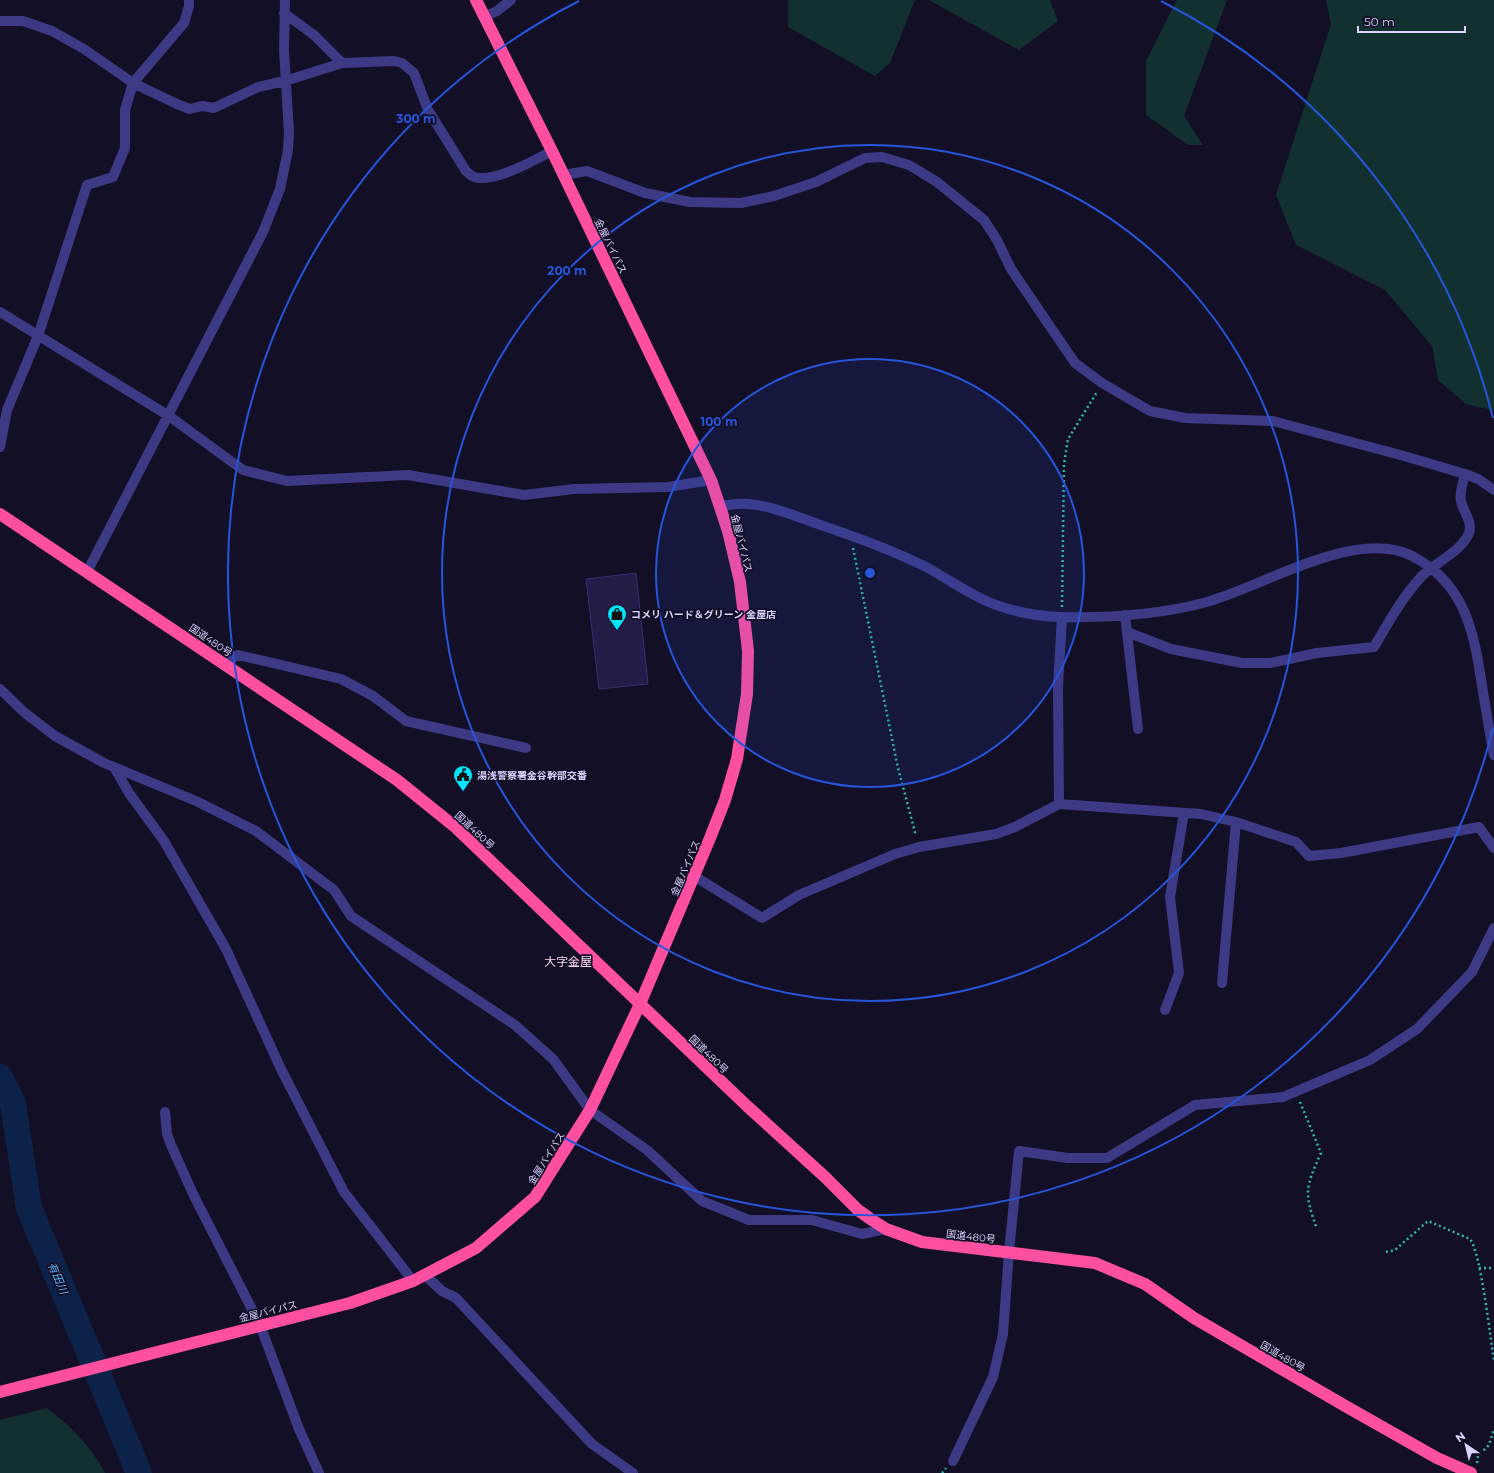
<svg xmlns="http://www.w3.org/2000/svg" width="1494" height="1473" viewBox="0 0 1494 1473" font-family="Montserrat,'Noto Sans JP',sans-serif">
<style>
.green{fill:#12302f}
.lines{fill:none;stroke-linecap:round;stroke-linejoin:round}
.river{stroke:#0c2248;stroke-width:26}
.building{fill:#241b47;stroke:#3b2d73}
.path{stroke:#2fb8b0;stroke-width:2.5;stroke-dasharray:2 3;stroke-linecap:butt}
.minor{stroke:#3d3a85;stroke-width:10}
.highway{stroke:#ff4fa3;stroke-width:12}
.ring{fill:none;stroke:#2655da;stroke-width:2}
.labels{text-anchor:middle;stroke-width:3.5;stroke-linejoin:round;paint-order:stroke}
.street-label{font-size:10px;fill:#d9d4ff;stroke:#130f26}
.poi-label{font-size:10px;font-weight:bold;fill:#d9d4ff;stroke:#130f26;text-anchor:start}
.water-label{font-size:11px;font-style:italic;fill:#62b6ff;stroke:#130f26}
.quarter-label{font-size:12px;fill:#ffd6f0;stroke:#130f26}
.centre{fill:#2655da;stroke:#130f26;stroke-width:2}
.ring-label{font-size:12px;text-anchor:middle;font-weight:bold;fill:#2655da;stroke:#130f26;stroke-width:3.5;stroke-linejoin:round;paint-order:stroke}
</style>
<rect width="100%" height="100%" fill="#130f26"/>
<path class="green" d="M788,0H915L890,63L875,76L788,27Z
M929,0H1050L1058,21L1019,50Z
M1177,0H1227L1184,116L1203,145H1188L1146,115V61Z
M1326,0H1494V411L1466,404L1438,380L1432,346L1385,290L1296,245L1276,195L1331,24Z
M47,1408C70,1426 92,1447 105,1473H0V1420Z"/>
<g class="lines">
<path class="river" d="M0,1077L13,1104L29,1208L139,1473"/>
</g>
<path class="building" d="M636,573L648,684L599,689L586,579Z"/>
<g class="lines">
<path class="path" d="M853,548L898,768L916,836
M1062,607L1064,464L1068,439L1097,392
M1300,1102L1321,1153C1305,1188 1304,1193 1317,1229
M1386,1252L1395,1250L1428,1221L1470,1239C1481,1253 1490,1337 1494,1360
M1479,1268H1494
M1477,1463L1478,1456L1489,1445L1494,1429
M942,1473L946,1468"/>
<path class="minor" d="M284,13L314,35L342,63
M484,17L497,11L511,0
M0,21H23L52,31L84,49L133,83L179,105L190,109L202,106L214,108L258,87L285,81L342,63L394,61L402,63L414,73L428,110L466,171C470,175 474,178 479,178C501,179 533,161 552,151
M563,175L587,171L645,193L690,202L741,203L774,196L816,182L865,158L882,157L909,165L937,182L984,220L997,240L1011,269L1075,363L1102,383L1150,411L1185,418L1273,421L1404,456L1465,474L1478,479L1494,490
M0,312L169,416L243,470L287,481L408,475L524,495L574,489L668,487L711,480
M0,447L7,410L38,336L87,185L113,177L125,148V110L133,83L184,23L189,6V0
M720,506C730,505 739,503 749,504C772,506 795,516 818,524C855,537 893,550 928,568C946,578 963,590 982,599C1007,611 1034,616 1061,617C1108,618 1157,615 1203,603C1261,588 1355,527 1412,556C1463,582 1473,628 1481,679C1485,704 1489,730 1494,755
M87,572L263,232L280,189L288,150L289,133L284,50L285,0
M1125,615L1138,729
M1127,632L1171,649L1242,663H1270L1317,653L1374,647C1388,623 1403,596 1422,576C1436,562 1461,552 1469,533C1473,521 1463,512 1461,501C1459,494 1463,482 1465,474
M223,663L238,655L341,679L373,696L406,721L526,748
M0,689L25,713L55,736L104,763L196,801L256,831L334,890L351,916L515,1025L553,1059L590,1110L647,1150L702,1201L749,1220H812L862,1234L886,1229
M114,767L129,793L164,841L226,949L281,1069L344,1192L413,1281
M1059,804L1058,687L1062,617
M694,876L762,918L799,895L895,854L919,847L996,834L1015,827L1059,804L1201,814L1236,822L1296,842L1309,856L1341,853L1479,827L1494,848
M1222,983L1236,822
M1165,1010L1179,973L1170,897L1184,813
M165,1112L167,1134L171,1145L194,1196L260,1325L299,1429L319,1473
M425,1275L442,1291L456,1298L592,1444L633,1473
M953,1461L993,1377L1003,1334L1009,1252L1019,1151L1068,1158H1107L1195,1105L1283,1097L1370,1060L1417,1029L1472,972L1494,928"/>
<path class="highway" d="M0,514L397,780L454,826L747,1106L825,1177L858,1210L872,1220L886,1229L922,1242L1095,1263L1145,1284L1194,1318L1347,1407L1437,1458L1471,1473
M0,1392L350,1303L413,1281L476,1248L535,1197L590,1110L640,1004L710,838L725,800L737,759L747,694L748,651L740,582L728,531L711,480L552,151L476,0"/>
</g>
<circle cx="870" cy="573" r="214" fill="#2655da" fill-opacity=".12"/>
<g class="ring">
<circle cx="870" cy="573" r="214"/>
<circle cx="870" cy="573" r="428"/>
<path d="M1493 728A642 642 0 1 1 579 1M1161 1A642 642 0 0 1 1493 418"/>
</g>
<defs>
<g id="shop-pin" transform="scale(1)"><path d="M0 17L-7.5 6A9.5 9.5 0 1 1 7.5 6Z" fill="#00e5ff" stroke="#130f26"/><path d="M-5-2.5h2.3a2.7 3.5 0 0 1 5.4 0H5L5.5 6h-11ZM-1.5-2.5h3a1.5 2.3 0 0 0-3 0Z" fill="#111"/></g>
<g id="civic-pin" transform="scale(1)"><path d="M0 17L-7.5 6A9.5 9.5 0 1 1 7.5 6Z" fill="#00e5ff" stroke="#130f26"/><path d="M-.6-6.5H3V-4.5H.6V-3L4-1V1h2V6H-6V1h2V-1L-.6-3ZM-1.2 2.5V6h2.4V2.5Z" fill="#111"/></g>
</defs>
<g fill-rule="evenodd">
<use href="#shop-pin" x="617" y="614"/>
<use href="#civic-pin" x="463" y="775"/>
</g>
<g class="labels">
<g class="street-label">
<text transform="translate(611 246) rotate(64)" y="4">金屋バイパス</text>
<text transform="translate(742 543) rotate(76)" y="4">金屋バイパス</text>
<text transform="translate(211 640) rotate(34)" y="4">国道480号</text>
<text transform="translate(475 830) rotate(43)" y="4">国道480号</text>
<text transform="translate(685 868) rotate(-67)" y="4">金屋バイパス</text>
<text transform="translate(709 1054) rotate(44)" y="4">国道480号</text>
<text transform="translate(546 1158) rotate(-58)" y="4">金屋バイパス</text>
<text transform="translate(971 1236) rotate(7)" y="4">国道480号</text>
<text transform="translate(268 1311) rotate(-14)" y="4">金屋バイパス</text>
<text transform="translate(1283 1356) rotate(30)" y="4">国道480号</text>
</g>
<g class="poi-label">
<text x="631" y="618">コメリ ハード＆グリーン 金屋店</text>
<text x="477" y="779">湯浅警察署金谷幹部交番</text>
</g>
<g class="water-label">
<text transform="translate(58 1278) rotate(67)" y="4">有田川</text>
</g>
<g class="quarter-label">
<text x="568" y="966">大字金屋</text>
</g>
</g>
<circle cx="870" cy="573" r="6" class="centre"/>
<g class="ring-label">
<text x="416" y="123">300 m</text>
<text x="567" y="275">200 m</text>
<text x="719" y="426">100 m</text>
</g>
<g transform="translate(1466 1445) rotate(325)" stroke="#130f26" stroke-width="3" paint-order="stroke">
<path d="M0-3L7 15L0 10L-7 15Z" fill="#d9d4ff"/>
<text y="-6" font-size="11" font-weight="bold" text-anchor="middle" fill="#d9d4ff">N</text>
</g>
<path d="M1358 26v6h107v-6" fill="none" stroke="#d9d4ff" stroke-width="2"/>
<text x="1364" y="26" font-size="12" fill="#d9d4ff" stroke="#130f26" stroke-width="3" paint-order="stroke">50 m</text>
</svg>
